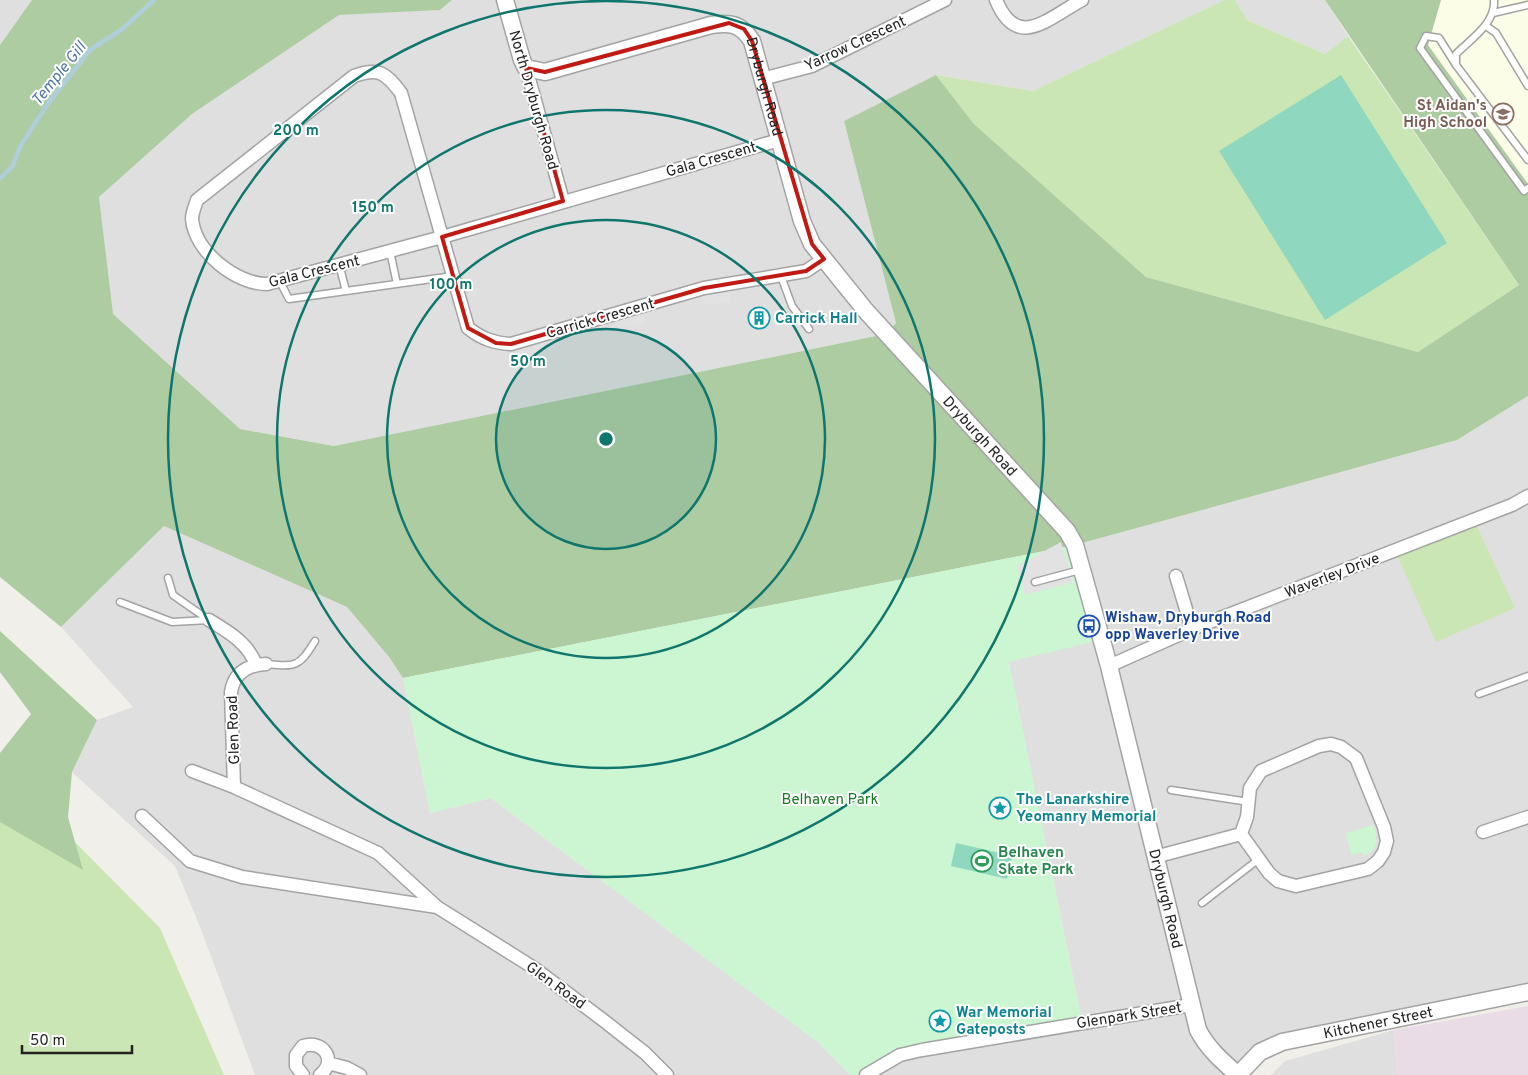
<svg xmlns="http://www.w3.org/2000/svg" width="1528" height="1075" viewBox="0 0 1528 1075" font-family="Overpass,sans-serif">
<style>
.residential{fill:#e0dfdf}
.industrial{fill:#e9dce6}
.education{fill:#fcfde7}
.grass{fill:#cbe6b5}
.forest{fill:#adcca2}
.park{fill:#ccf5d1}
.pitch{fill:#8fd8bf}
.parking{fill:#e2e2e2}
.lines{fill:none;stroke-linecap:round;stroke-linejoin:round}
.stream{stroke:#aeceda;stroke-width:4.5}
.service-casing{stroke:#a3a3a3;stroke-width:9}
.minor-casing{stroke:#a3a3a3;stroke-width:15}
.tertiary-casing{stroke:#a3a3a3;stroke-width:19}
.service{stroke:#fff;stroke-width:6}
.minor{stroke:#fff;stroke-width:12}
.tertiary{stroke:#fff;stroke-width:16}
.marked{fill:none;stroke:#c01a13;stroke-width:4;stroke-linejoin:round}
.ring{fill:none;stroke:#0f766e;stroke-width:2.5}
.labels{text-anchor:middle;stroke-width:4;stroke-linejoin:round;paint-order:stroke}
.street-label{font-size:15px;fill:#222;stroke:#fff}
.education-label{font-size:15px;font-weight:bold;fill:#785e54;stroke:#fff;text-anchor:end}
.culture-label{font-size:15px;font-weight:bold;fill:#0d838f;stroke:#fff;text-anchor:start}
.transit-label{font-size:15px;font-weight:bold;fill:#164399;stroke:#fff;text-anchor:start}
.park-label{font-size:15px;fill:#177923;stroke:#fff}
.leisure-label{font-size:15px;font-weight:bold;fill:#27864d;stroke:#fff;text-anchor:start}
.water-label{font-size:16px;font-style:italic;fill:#5377a2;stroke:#fff}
.centre{fill:#0f766e;stroke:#fff;stroke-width:2.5}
.ring-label{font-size:15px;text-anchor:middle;font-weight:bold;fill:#0f766e;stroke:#fff;stroke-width:4;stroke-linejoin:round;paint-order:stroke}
</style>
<rect width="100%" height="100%" fill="#f1efe9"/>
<path class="residential" d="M0,0H32L0,45Z
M452,0H1224L1033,91L936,75L844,121L896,323L886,334L335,446L240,429L112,314L99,197L192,114L339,15L440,10Z
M1235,0H1325L1348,36L1325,54L1247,20Z
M1528,396V992L1282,1042L1238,1075H866L885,1062L1082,1022L1009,662L1075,545L1457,440Z
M164,526L347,607L389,657L403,678L430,813L491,798L819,1043L850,1075H255L202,932L175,866L72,772L97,720L133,707L61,627Z
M1394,1030L1398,1075H1271L1285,1061Z"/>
<path class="industrial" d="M1528,1006V1075H1398L1394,1030Z"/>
<path class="education" d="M1441,0H1528V184L1428,45Z"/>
<path class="grass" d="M1224,0H1235L1247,20L1325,54L1348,36L1519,285L1418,352L1146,277L974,124L936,75L1033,91Z
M1474,520L1515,608L1436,642L1395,551Z
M0,797L70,837L160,928L224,1075H0Z"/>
<path class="forest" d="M32,0H452L440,10L339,15L192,114L99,197L113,314L240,429L334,446L886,334L896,323L844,121L936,75L974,124L1146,277L1418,352L1519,285L1325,0H1441L1428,45L1528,184V396L1457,440L1075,545L403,678L389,657L347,607L164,526L61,627L0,577V45Z
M0,631L97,720L72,772L68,817L83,870L0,822V753L31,714L0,672Z"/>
<path class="park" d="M1075,545L1101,640L1009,662L1082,1023L922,1050L866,1075H850L819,1043L491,798L430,813L403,678Z
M1373,825C1378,838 1379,850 1364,856L1362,852L1351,855L1346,833Z"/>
<path class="pitch" d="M1341,75L1447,243L1325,320L1219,151Z
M956,843L1013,856L1007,879L951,866Z"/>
<path class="parking" d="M730,292L731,302L703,305L702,296Z
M643,313L646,322L618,329L616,320Z
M560,336L562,346L535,354L532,343Z
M1061,542L1073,582L1025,595L1017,566Z"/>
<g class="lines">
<path class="stream" d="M0,178L12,167L21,145L47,105L90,50L121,30L154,0"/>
<g class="service-casing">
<path id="service" d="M1494,0C1496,23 1471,39 1456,54V65L1528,160
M1493,13L1528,5
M1486,26L1496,33L1528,86
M1456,65L1439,38L1426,36L1420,48L1524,191L1528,188
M390,251L397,284
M339,264L346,291
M781,276L792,306L809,329
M279,280L289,299L453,276
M168,578L173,595L209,620
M1035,582L1080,570
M120,602L172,622L209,620
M266,664C296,667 299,667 315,641
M1479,694L1528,676
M1171,790L1249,802
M1202,903L1259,859"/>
</g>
<g class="minor-casing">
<path id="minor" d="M996,0C1017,51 1047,19 1082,0
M526,68L563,201
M762,79L812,66L945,0
M779,140L442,237L267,284C236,284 195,252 192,219C192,213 195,206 197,200L354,76C379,67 386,73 401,93L468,328C482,339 494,343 511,344L704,288L806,271L824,259
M1176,576L1192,629
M209,620C229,632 248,643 256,665
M1109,666L1192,629L1512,505L1528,496
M192,771L234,787L378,853L437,907L534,968L603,1020L645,1053L667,1075
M234,787L231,692C234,673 247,665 266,664
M142,816L190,861L242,877L437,907
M1483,832L1528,817
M1155,857L1241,834L1247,817L1250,788L1261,771L1319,746L1331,744L1341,747L1356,758L1384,827L1387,841L1384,852L1378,861L1368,869L1296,886L1278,881L1269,873L1241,834
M328,1063L347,1068L360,1075
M303,1075L296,1066V1055L303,1046C323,1039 338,1061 320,1075
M866,1075L900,1055L922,1050L1191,1005"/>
</g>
<g class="tertiary-casing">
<g id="tertiary">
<path id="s1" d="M505,0L522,60L526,68L545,72L711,25C731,22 741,24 752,41L802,221L812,244L866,311L1067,531L1075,545L1109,666L1198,1030C1208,1049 1222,1061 1238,1075"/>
<path id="s2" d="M1238,1075L1260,1052L1282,1042L1528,992"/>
</g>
</g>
<use href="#service" class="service"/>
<use href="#minor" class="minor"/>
<use href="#tertiary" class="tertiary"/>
</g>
<path class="marked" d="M729,23L744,29L752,41L812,244L824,259L806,271L704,288L511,344L496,343L468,328L442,237L563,201L526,68L545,72Z"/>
<circle cx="606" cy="439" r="110" fill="#0f766e" fill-opacity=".12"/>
<g class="ring">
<circle cx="606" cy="439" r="110"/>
<circle cx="606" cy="439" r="219"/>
<circle cx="606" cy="439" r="329"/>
<circle cx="606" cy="439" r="438"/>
</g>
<defs>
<g id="school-ring" transform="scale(1.125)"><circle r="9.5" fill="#fff" stroke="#8d6e63" stroke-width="1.5"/><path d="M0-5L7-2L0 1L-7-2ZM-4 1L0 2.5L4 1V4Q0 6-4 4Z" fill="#8d6e63"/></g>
<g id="building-ring" transform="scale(1.125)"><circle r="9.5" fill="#fff" stroke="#0f9aa8" stroke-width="1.5"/><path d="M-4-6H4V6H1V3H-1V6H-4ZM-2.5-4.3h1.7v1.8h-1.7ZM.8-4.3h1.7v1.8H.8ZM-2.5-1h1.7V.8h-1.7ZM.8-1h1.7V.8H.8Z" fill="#0f9aa8"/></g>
<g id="bus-ring" transform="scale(1.125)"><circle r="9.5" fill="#fff" stroke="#1a4fb4" stroke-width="1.5"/><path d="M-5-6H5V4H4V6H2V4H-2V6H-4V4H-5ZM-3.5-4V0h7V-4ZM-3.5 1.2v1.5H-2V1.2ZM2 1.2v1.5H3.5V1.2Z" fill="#1a4fb4"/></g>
<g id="sight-ring" transform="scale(1.125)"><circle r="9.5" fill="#fff" stroke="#0f9aa8" stroke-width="1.5"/><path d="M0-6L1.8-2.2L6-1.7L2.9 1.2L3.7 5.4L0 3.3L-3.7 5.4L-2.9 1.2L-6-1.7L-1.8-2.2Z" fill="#0f9aa8"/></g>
<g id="stadium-ring" transform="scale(1.125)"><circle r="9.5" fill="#fff" stroke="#2e9e5b" stroke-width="1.5"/><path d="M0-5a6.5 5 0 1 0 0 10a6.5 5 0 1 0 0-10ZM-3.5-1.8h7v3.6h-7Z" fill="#2e9e5b"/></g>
</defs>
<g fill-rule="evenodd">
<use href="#school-ring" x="1503" y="114"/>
<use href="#building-ring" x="759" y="318"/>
<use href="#bus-ring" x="1089" y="626"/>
<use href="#sight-ring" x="1000" y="808"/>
<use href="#stadium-ring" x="982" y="861"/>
<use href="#sight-ring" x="940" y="1021"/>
</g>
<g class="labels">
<g class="street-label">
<text transform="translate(855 43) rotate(-25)" y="5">Yarrow Crescent</text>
<text dy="5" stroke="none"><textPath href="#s1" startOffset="358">Dryburgh Road</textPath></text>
<text transform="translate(534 100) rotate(74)" y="5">North Dryburgh Road</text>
<text transform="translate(711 159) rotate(-16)" y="5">Gala Crescent</text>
<text transform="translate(314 271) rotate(-14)" y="5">Gala Crescent</text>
<text transform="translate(600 318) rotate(-16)" y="5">Carrick Crescent</text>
<text dy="5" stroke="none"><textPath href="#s1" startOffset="778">Dryburgh Road</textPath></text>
<text transform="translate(1332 575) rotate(-21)" y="5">Waverley Drive</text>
<text transform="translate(233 730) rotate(-92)" y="5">Glen Road</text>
<text dy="5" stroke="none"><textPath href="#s1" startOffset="1288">Dryburgh Road</textPath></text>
<text transform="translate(556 985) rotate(36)" y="5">Glen Road</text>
<text transform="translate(1129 1015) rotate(-9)" y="5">Glenpark Street</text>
<text dy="5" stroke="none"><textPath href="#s2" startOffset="154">Kitchener Street</textPath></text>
</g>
<g class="education-label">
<text x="1487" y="110">St Aidan's<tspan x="1487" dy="17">High School</tspan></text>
</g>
<g class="culture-label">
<text x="775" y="323">Carrick Hall</text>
<text x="1016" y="804">The Lanarkshire<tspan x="1016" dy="17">Yeomanry Memorial</tspan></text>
<text x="956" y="1017">War Memorial<tspan x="956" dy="17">Gateposts</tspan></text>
</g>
<g class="transit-label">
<text x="1105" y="622">Wishaw, Dryburgh Road<tspan x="1105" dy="17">opp Waverley Drive</tspan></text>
</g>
<g class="park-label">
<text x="830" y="804">Belhaven Park</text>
</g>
<g class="leisure-label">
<text x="998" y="857">Belhaven<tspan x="998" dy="17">Skate Park</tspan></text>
</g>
<g class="water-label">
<text transform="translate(58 73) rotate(-51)" y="6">Temple Gill</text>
</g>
</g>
<circle cx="606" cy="439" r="8" class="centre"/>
<g class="ring-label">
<text x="296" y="135">200 m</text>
<text x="373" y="212">150 m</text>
<text x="451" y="289">100 m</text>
<text x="528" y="366">50 m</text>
</g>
<path d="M22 1045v8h110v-8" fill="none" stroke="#222222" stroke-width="2.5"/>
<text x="30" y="1045" font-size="15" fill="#222222" stroke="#ffffff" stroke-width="4" paint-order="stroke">50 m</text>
</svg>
